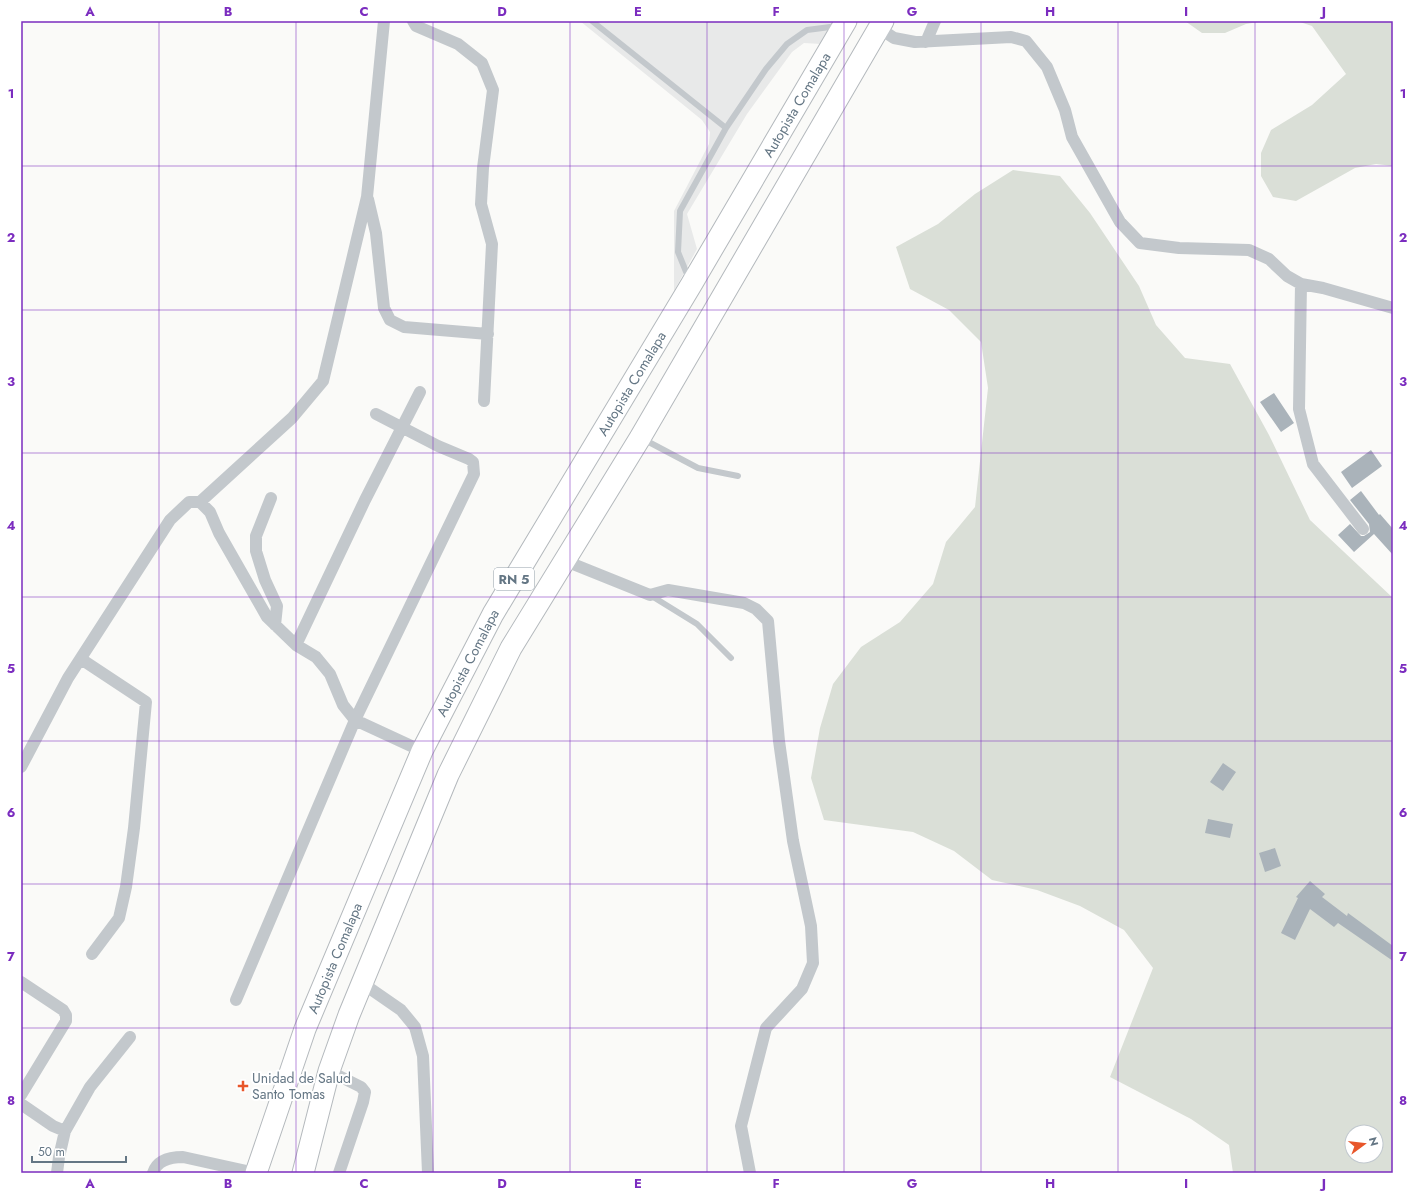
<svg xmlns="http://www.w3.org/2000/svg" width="1414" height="1194" viewBox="0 0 1414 1194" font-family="Jost,sans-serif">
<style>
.built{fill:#e8e9e9}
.green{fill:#dadfd7;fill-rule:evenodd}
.building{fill:#aab3ba}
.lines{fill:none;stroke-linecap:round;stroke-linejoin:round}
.highway-casing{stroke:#b4b9bd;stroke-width:23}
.lane{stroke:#c3c8cc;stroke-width:6}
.street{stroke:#c3c8cc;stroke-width:12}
.highway{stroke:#fff;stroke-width:21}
.grid{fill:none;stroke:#7b2cbf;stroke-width:1;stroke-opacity:0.55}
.poi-dot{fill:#e8562a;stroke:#fff;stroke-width:1.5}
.labels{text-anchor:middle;stroke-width:4;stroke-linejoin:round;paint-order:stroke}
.shield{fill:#fff;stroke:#929fa9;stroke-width:1}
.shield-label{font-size:13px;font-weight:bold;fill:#647684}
.street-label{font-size:14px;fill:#647684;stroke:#fff}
.poi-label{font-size:14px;fill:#647684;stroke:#fff;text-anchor:start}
.neatline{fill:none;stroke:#7b2cbf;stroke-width:1.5}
.grid-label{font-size:13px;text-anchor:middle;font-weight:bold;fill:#7b2cbf}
</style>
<rect width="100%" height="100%" fill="#fafaf8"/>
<path class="built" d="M580,21H836L821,44L804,43L792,52L747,114L687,214L697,249L674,291V211L709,144L710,132L702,120Z"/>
<path class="green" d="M1185,21H1264L1246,24L1225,33H1202Z
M1297,21H1393V166L1376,164L1355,168L1296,201L1273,197L1261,176V153L1271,130L1312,105L1346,74L1312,26Z
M1013,170L1060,176L1090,213L1139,286L1156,325L1185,358L1230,364L1269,435L1310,520L1393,598V1173H1233L1229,1145L1191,1119L1110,1077L1153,968L1124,930L1080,906L1037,890L992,880L954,851L913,832L824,820L811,778L820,728L833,684L861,647L900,622L933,584L946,542L975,507L988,388L981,342L949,310L910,289L896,247L938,224L975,194ZM1352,1132H1376V1156H1352Z"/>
<path class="building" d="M1274,393L1294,423L1281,432L1260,402Z
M1371,450L1382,466L1352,488L1341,472Z
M1361,491L1379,515L1380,514L1393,529V555L1374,534L1354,552L1338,535L1350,524L1361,536H1364L1370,532L1369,524L1350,500Z
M1223,763L1236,772L1223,791L1210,782Z
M1208,819L1233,824L1230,838L1205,833Z
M1275,848L1281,866L1265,872L1259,853Z
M1310,881L1325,894L1322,897L1347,916L1348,913L1393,946V961L1338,923L1334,927L1310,909L1295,940L1281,933L1298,898L1296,897Z"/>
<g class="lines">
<g class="highway-casing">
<g id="highway">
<path id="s1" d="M256,1173L305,1029L422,751L493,614L691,285L846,21"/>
<path d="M303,1173L329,1071L349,1015L448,775L511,648L640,438L883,21"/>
</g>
</g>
<path class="lane" d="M592,21L726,128
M689,279L678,252L680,211L726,128L766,69L787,44L807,30L838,26
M643,439L698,468L738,476
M650,595L697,624L731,658"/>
<path class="street" d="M413,21L416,26L458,44L482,63L493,90L483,168L481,204L492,244L484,401
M879,28L894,38L915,42L1011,37L1026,41L1047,67L1065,110L1072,137L1120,222L1140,243L1179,248L1249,250L1269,259L1287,276L1301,284L1323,288L1393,308
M926,42L935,21
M368,199L376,233L384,308L390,320L404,327L488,334
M1301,284L1299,409L1313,464L1363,529
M271,498L256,536V551L265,580L277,606L275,625
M200,502L292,418L323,381L367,197L384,21
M563,560L650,595L668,590L744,603L756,609L768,621L779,741L793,841L811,926L813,963L802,989L766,1028L741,1126L750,1173
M296,645L365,500L420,392
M81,659L146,702L134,828L126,887L119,918L92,954
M21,767L68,678L170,520L189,502H200L210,512L219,533L267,617L296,645L316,657L330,674L343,705L355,720L422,751
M21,982L63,1010L66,1015V1021L21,1095
M362,983L401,1010L415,1027L423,1056L428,1173
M236,1000L355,720L474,474L473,462L469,459L438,446L376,414
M329,1071L361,1087L365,1092L363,1102L339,1173
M21,1104L53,1126L65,1131L59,1157L57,1173
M65,1131L90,1087L130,1037
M153,1173C157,1160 171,1157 183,1157L255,1173"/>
<use href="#highway" class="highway"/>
</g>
<path class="grid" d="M159,21V1173M296,21V1173M433,21V1173M570,21V1173M707,21V1173M844,21V1173M981,21V1173M1118,21V1173M1255,21V1173M21,166H1393M21,310H1393M21,453H1393M21,597H1393M21,741H1393M21,884H1393M21,1028H1393"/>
<path class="poi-dot" d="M241 1080h4v4h4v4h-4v4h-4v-4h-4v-4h4z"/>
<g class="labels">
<rect class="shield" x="494" y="568" width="40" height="22" rx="3"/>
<g class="shield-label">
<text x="514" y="584">RN 5</text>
</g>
<g class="street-label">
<text dy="5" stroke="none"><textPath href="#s1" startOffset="1201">Autopista Comalapa</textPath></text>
<text dy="5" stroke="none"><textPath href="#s1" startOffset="877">Autopista Comalapa</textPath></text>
<text dy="5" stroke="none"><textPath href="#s1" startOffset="553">Autopista Comalapa</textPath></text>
<text dy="5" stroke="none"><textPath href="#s1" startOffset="229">Autopista Comalapa</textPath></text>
</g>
<g class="poi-label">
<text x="252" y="1083">Unidad de Salud<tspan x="252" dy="16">Santo Tomas</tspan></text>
</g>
</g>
<rect width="1414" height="1194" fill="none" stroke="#ffffff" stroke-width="44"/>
<g transform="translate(1364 1144) rotate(75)"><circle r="19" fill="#ffffff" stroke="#c1c8ce"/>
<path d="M0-3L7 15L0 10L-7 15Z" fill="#e8562a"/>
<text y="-6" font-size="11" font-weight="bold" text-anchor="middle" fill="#647684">N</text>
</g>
<path d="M32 1156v6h94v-6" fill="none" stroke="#647684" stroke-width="2"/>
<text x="38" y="1156" font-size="12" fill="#647684" stroke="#ffffff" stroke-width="3" paint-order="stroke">50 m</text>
<rect x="22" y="22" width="1370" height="1150" class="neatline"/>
<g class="grid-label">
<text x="90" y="16">A</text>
<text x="228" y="16">B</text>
<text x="364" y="16">C</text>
<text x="502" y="16">D</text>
<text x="638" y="16">E</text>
<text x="776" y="16">F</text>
<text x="912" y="16">G</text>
<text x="1050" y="16">H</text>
<text x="1186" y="16">I</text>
<text x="1324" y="16">J</text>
<text x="11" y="98">1</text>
<text x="1403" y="98">1</text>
<text x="11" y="242">2</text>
<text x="1403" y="242">2</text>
<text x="11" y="386">3</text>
<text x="1403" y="386">3</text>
<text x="11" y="530">4</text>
<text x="1403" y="530">4</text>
<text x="11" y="673">5</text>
<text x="1403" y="673">5</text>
<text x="11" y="817">6</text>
<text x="1403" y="817">6</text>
<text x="11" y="961">7</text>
<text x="1403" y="961">7</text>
<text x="11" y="1105">8</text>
<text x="1403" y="1105">8</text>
<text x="90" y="1188">A</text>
<text x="228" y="1188">B</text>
<text x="364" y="1188">C</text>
<text x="502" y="1188">D</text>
<text x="638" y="1188">E</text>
<text x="776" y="1188">F</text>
<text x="912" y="1188">G</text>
<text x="1050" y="1188">H</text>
<text x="1186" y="1188">I</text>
<text x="1324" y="1188">J</text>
</g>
</svg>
